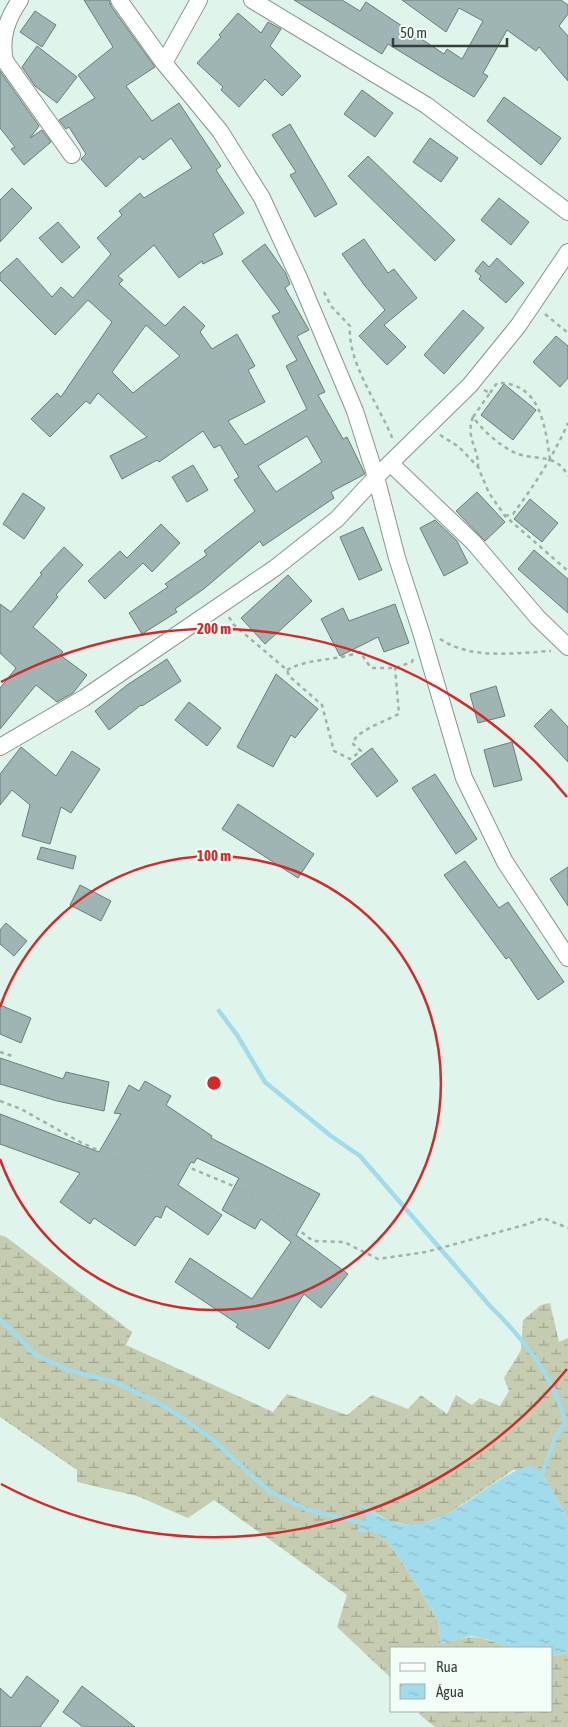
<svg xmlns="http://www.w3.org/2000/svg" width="568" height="1727" viewBox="0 0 568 1727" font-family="'Asap Condensed',sans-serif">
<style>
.wetland{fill:url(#wetland-marsh)}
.water{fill:url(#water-ripples)}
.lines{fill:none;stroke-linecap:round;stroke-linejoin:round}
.stream{stroke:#a0dcec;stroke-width:4.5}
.building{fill:#9fb5b4;stroke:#697e7c;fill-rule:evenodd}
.street-casing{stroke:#85978f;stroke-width:18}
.path{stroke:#a1b1aa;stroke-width:2.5;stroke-dasharray:4 4;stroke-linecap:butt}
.street{stroke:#fff;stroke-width:16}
.ring{fill:none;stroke:#d62828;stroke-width:2.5}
.centre{fill:#d62828;stroke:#f2fff9;stroke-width:2.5}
.ring-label{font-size:15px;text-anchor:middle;font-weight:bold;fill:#d62828;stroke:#f2fff9;stroke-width:4.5;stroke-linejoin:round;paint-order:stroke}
</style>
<defs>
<pattern id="wetland-marsh" width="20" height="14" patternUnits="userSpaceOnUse" patternTransform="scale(1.25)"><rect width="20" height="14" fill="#c5ccaf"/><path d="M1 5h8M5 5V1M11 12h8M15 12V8" fill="none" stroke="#a1a78f"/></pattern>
<pattern id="water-ripples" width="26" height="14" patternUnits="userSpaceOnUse" patternTransform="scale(1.25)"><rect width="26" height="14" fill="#a0dcec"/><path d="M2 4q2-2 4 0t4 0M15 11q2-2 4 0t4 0" fill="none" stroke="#8abecb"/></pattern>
</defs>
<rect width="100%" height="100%" fill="#dff4eb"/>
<path class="wetland" d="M0,1235L6,1237L132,1332L126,1345L273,1412L287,1394L347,1415L372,1395L408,1409L421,1395L447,1414L456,1395L472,1405L480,1398L500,1406L509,1391L504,1378L521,1350L523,1320L541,1305L550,1303L559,1342L568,1338V1518L541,1472L513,1470L446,1515L416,1526L391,1522L359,1504L368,1517L372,1531L386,1540L409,1572L438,1621L441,1644C475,1634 477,1635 509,1648H392V1679L337,1627L347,1595L214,1500L188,1518L137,1496L77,1482V1470L0,1417Z
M568,1653V1727H435L419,1714L420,1711H552V1656Z"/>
<path class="water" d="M530,1465L541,1472L568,1518V1653L552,1656V1648H509L487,1639L471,1636L441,1644L438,1621L409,1572L386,1540L372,1531L355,1533L367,1517L358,1503C369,1509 380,1518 392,1522C441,1538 485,1479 530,1465Z"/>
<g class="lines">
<path class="stream" d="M219,1011L237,1035L265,1082L331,1136L360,1156L490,1306C523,1338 554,1377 565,1422L555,1438L541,1476
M0,1319L36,1355L68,1370L115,1382L162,1405L187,1421L212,1439L270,1492L307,1510L367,1524"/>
</g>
<path class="building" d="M84,0H109L111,6L155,67L126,86L152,121L179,103L221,166L216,170L244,213L213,234L223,254L203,264L202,261L179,278L154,245L118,276L123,280L119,284L165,326L184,306L205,326L200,332L212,349L237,334L255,366L248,370L265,402L228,421L245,445L307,409L286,366L297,360L272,316L280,312L242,261L265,244L285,272L290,284L285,288L309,330L297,336L325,392L318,395L343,439L347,437L365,474L331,492L334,498L263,546L260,541L205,588L175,609L177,612L142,634L129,613L168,587L165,584L207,555L204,551L255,511L234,480L239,477L220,445L214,448L203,431L159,462L157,460L122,479L110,456L147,437L98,393L90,404L86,401L50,437L31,419L57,393L61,397L112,322L88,300L55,335L0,280V273L17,258L52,297L61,287L73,298L111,254L97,238L122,215L119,211L140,193L144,198L192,168L171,138L143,160L140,156L106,187L81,159L86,154L69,127L66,129L59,120L95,98L78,75L113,47ZM146,325L180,356L133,393L112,372ZM307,436L322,462L276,492L258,466Z
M294,0H342L360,11L366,2L444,54L447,49L462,59L483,21L459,8L446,32L402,0H561L568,5V14L559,26L568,36V81L539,47L536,51L507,30L483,73L488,76L474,97L388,44L382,54Z
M35,11L56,25L42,47L20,32Z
M238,13L261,33L268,22L281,29L270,46L301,76L282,96L265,79L239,107L221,90L223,87L197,63L221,37L219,35Z
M37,46L77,77L57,103L35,86L22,67Z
M0,71L39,126L30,138L42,130L51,142L24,165L11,149L15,147L0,128Z
M362,90L393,113L375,137L344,114Z
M504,97L561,138L541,165L487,121Z
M290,124L337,204L315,217L290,175L296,172L272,135Z
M430,138L458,158L441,182L413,162Z
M368,156L455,240L435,261L348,176Z
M12,188L32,208L0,242V200Z
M499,198L529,222L511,245L481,220Z
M58,222L80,247L62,263L39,238Z
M364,239L388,273L394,269L417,298L384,325L406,347L387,365L359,336L385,310L365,286L342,254Z
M497,258L524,283L506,303L479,279L481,276L475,271L483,261L489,267Z
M463,310L484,328L444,374L424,355Z
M556,336L568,346V378L560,387L533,362Z
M504,384L536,410L513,440L481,415Z
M193,465L208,490L187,502L172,477Z
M477,492L505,522L485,541L456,511Z
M23,493L45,508L24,539L3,524Z
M530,499L558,523L542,542L514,519Z
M435,520L457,541L468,563L444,576L420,528Z
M161,524L180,543L152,572L143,563L105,599L88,581L120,551L127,558Z
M363,527L382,570L359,580L340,537Z
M64,547L83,565L56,595L58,597L33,627L63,652L60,655L87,675L73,693L57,702L36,685L0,729V688L16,668L0,653V604L11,612L42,574L40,573Z
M534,550L568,579V613L518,569Z
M288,575L312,601L265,644L241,618Z
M395,604L409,643L384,652L378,637L340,656L321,619L343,608L349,621Z
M167,659L181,681L142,706L141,705L109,730L95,711L127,685Z
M276,674L318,709L295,738L291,735L273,767L237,747Z
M496,686L505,716L478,723L470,694Z
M189,702L221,728L207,746L175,720Z
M551,709L568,727V762L534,726Z
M512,742L522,780L494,787L484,750Z
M21,747L56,776L72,751L100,769L71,813L61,807L50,844L22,836L30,805L12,790L0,805V774Z
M372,748L398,781L377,797L351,764Z
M435,774L477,839L456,854L412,788Z
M238,804L314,854L298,878L222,829Z
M41,847L76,856L73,869L37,859Z
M465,861L499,908L508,902L564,982L538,1000L509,957L506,959L444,875Z
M568,867V906L550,879Z
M80,885L111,901L101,921L70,905Z
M6,923L27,941L14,956L0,944V930Z
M0,1005L31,1018L21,1043L0,1034Z
M0,1058L63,1079L66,1072L109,1082L104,1111L57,1101L0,1084Z
M145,1081L171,1096L166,1105L212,1136L211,1138L320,1194L296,1235L348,1274L321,1308L304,1294L269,1349L236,1327L238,1324L175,1282L190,1258L252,1299L291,1242L261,1219L255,1229L222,1210L239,1178L197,1158L194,1163L191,1162L178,1185L222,1215L208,1235L166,1206L161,1218L156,1216L135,1246L94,1218L90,1224L60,1202L80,1173L0,1144V1114L99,1152L121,1114L114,1113L129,1085L139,1091Z
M27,1676L59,1701L40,1727H0V1688L11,1698Z
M82,1686L135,1727H83L63,1712Z"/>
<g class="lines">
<g class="street-casing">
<path id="street" d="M20,0C7,19 0,38 5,61L72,155
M252,0L426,105L568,212
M164,63L199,0
M568,252L518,326L470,385L376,477L397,558L421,632L464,778L505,862L568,958
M390,463L473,542L538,618L568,647
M0,747L84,698L275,568L337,519L376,477L355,411L299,278L262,198L220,131L164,63L119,0"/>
</g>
<path class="path" d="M324,292L331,306L350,326C347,363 380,406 393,440
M545,314L568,333
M484,390L490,393L473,417C482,430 502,448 518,454C539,461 556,453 568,476
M490,393L497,383C540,382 545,425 550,459
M473,417C465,438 479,448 478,467
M440,435L459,447L478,467L489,493L505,516L568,571
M505,516L513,514C534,486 554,455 568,423
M229,617L233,624L287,670L289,676L322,705L334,751L350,759L361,751L352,743L358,735L371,727L399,714L395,668
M440,639C472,660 514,653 551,651
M287,670C308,658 336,661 360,652L371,668H395L412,662L413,659
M0,1052L15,1057
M0,1101L21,1109L80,1142L150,1174L169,1159L250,1193L313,1241L344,1242L378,1259L426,1252L528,1224L543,1218L568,1228"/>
<use href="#street" class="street"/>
</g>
<g class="ring">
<path d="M0 1007A227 227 0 1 1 0 1159"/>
<path d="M567 1369A454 454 0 0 1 1 1484M1 682A454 454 0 0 1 567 797"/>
</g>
<circle cx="214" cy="1083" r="8" class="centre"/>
<g class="ring-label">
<text x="214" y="634">200 m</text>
<text x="214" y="861">100 m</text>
</g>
<rect x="390" y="1647" width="162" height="65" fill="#f2fff9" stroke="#a7b2ad"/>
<rect x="400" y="1663" width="25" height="8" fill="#ffffff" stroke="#a7b2ad"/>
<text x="436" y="1672" font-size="15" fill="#363e3a">Rua</text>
<rect x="400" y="1684" width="25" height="15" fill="url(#water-ripples)" stroke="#a7b2ad"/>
<text x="436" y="1697" font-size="15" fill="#363e3a">Água</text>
<path d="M393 38v8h114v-8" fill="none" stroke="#363e3a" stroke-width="2.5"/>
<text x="400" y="38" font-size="15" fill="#363e3a" stroke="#f2fff9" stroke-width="4" paint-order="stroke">50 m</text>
</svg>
